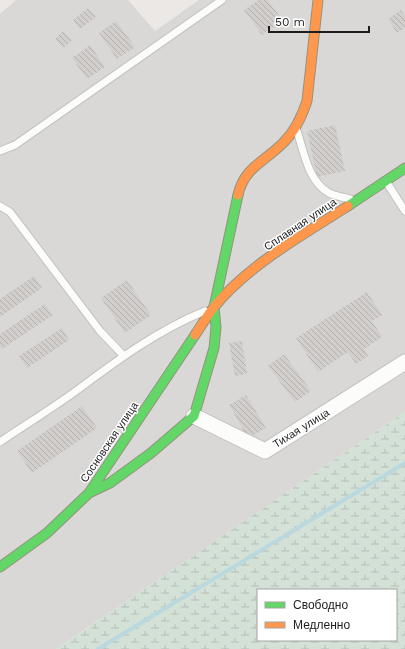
<svg xmlns="http://www.w3.org/2000/svg" width="405" height="649" viewBox="0 0 405 649" font-family="'Work Sans',sans-serif">
<style>
.residential{fill:#dad8d7}
.wetland{fill:url(#wetland-marsh);fill-rule:evenodd}
.lines{fill:none;stroke-linecap:round;stroke-linejoin:round}
.stream{stroke:#b9d9de;stroke-width:4}
.building{fill:url(#building-back-hatch)}
.lane-casing{stroke:#c3c2c1;stroke-width:9}
.street-casing{stroke:#c3c2c1;stroke-width:17}
.fast-casing{stroke:#94937e;stroke-width:11}
.slow-casing{stroke:#94937e;stroke-width:11}
.lane{stroke:#fcfcfb;stroke-width:7}
.street{stroke:#fcfcfb;stroke-width:15}
.fast{stroke:#63d668;stroke-width:9}
.slow{stroke:#ff974d;stroke-width:9}
.labels{text-anchor:middle;stroke-width:3;stroke-linejoin:round;paint-order:stroke}
.street-label{font-size:11px;fill:#1c1c1c;stroke:#fff}
</style>
<defs>
<pattern id="wetland-marsh" width="20" height="14" patternUnits="userSpaceOnUse"><rect width="20" height="14" fill="#d3e1d7"/><path d="M1 5h8M5 5V1M11 12h8M15 12V8" fill="none" stroke="#b5c0b8"/></pattern>
<pattern id="building-back-hatch" width="6" height="6" patternUnits="userSpaceOnUse"><rect width="6" height="6" fill="#d2cecc"/><path d="M-1 5l2 2M0 0l6 6M5-1l2 2" fill="none" stroke="#b4b0af"/></pattern>
</defs>
<rect width="100%" height="100%" fill="#ebe8e5"/>
<path class="residential" d="M16,0H128L155,31L199,0H405V412L56,649H0V14Z"/>
<path class="wetland" d="M405,412V649H56ZM258,590H396V640H258Z"/>
<g class="lines">
<path class="stream" d="M98,649L405,463"/>
</g>
<path class="building" d="M259,0H268L283,21L262,35L244,10Z
M88,8L96,17L80,29L73,20Z
M401,10L405,16V28L397,33L388,19Z
M116,21L135,47L117,59L99,33Z
M63,31L72,40L63,48L55,39Z
M90,45L105,67L87,79L72,58Z
M335,125L345,171L317,177L307,131Z
M34,276L42,288L0,317V299Z
M127,280L151,315L125,333L101,298Z
M367,292L382,315L372,321L382,337L364,349L368,356L356,364L348,352L318,372L296,338Z
M45,304L53,315L2,349L0,347V334Z
M62,328L69,340L27,368L19,356Z
M242,341L247,374L235,376L229,343Z
M284,354L311,391L295,402L268,366Z
M246,395L266,428L248,438L229,405Z
M82,406L97,428L32,473L17,451Z"/>
<g class="lines">
<g class="lane-casing">
<path id="lane" d="M297,131C304,152 308,181 329,193C335,196 343,197 350,199
M0,151L15,145L222,0
M387,183L405,211
M0,206L10,212L100,331L124,356
M0,442C25,425 51,409 76,391C116,361 158,330 205,311"/>
</g>
<g class="street-casing">
<path id="street" d="M194,416L265,451L405,362"/>
</g>
<g class="fast-casing">
<path id="fast" d="M348,206L405,168
M89,493L110,483L151,453L194,416L214,348L216,327L214,307L238,195
M0,567L47,533L89,493L195,335"/>
</g>
<g class="slow-casing">
<path id="slow" d="M238,195C244,167 266,161 284,142C296,130 302,116 307,101L318,0
M195,335C201,326 207,316 214,307C248,265 303,235 348,206"/>
</g>
<use href="#lane" class="lane"/>
<use href="#street" class="street"/>
<use href="#fast" class="fast"/>
<use href="#slow" class="slow"/>
</g>
<g class="labels">
<g class="street-label">
<text transform="translate(300 224) rotate(-34)" y="4">Сплавная улица</text>
<text transform="translate(301 428) rotate(-32)" y="4">Тихая улица</text>
<text transform="translate(109 442) rotate(-56)" y="4">Сосновская улица</text>
</g>
</g>
<rect x="257" y="589" width="140" height="52" fill="#ffffff" stroke="#a4a4a4"/>
<rect x="265" y="602" width="20" height="6" fill="#63d668" stroke="#a4a4a4"/>
<text x="293" y="609" font-size="12" fill="#1c1c1c">Свободно</text>
<rect x="265" y="622" width="20" height="6" fill="#ff974d" stroke="#a4a4a4"/>
<text x="293" y="629" font-size="12" fill="#1c1c1c">Медленно</text>
<path d="M269 26v6h100v-6" fill="none" stroke="#1c1c1c" stroke-width="2"/>
<text x="275" y="26" font-size="12" fill="#1c1c1c" stroke="#ffffff" stroke-width="3" paint-order="stroke">50 m</text>
</svg>
